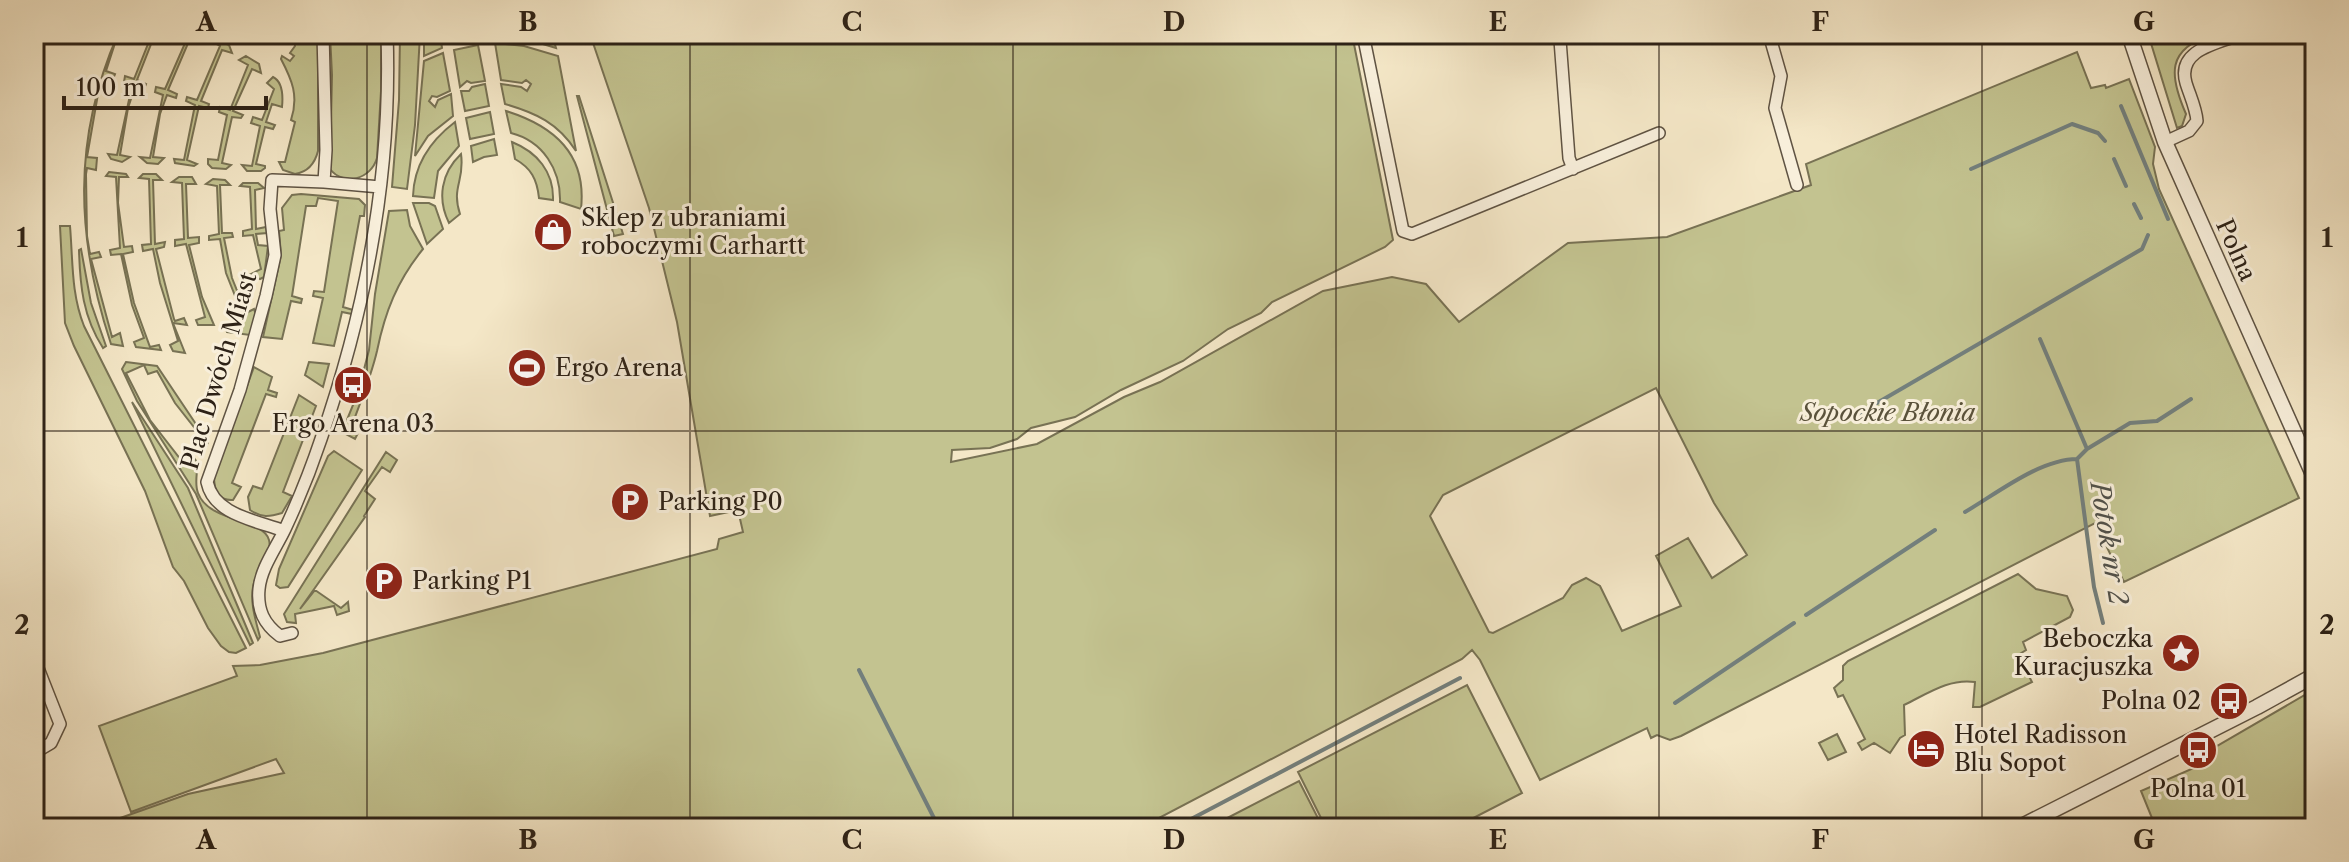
<svg xmlns="http://www.w3.org/2000/svg" width="2349" height="862" viewBox="0 0 2349 862" font-family="'Libre Caslon Text',serif">
<style>
.green{fill:#c3c390;stroke:#787254;stroke-width:2;fill-rule:evenodd}
.lines{fill:none;stroke-linecap:round;stroke-linejoin:round}
.stream{stroke:#737f7c;stroke-width:4}
.minor-casing{stroke:#5f5343;stroke-width:14}
.tertiary-casing{stroke:#5f5343;stroke-width:17}
.minor{stroke:#f8efdb;stroke-width:11}
.tertiary{stroke:#f8efdb;stroke-width:14}
.grid{fill:none;stroke:#2d2217;stroke-width:2;stroke-opacity:0.55}
.labels{text-anchor:middle;stroke-width:6;stroke-linejoin:round;paint-order:stroke}
.poi-label{font-size:24px;fill:#2d2217;stroke:#f8efdb;text-anchor:start}
.street-label{font-size:24px;fill:#2d2217;stroke:#f8efdb}
.park-label{font-size:24px;font-style:italic;fill:#5a523b;stroke:#f8efdb}
.water-label{font-size:26px;font-style:italic;fill:#50504a;stroke:#f8efdb}
.neatline{fill:none;stroke:#2d2217;stroke-width:3}
.grid-label{font-size:26px;text-anchor:middle;font-weight:bold;fill:#2d2217}
</style>
<rect width="100%" height="100%" fill="#f4e7c7"/>
<filter id="stains"><feTurbulence type="fractalNoise" baseFrequency=".0025" numOctaves="4"/><feColorMatrix values="0 0 0 0 .2 0 0 0 0 .09 0 0 0 0 .02 0 0 0 .5 -.17"/></filter>
<radialGradient id="worn" r=".72"><stop offset=".6" stop-color="#630" stop-opacity="0"/><stop offset="1" stop-color="#630" stop-opacity=".3"/></radialGradient>
<path class="green" d="M118,34L106,71L115,74L113,79L104,77L98,94L87,157L97,158L96,170L87,168L86,174L87,236L90,254L99,252L101,257L91,259L112,337L120,333L123,346L111,344C76,238 72,139 118,34Z
M152,34H155L137,80L146,84L144,89L135,87L128,108L120,155L130,157L122,162L111,159L108,154L117,155L132,86L124,82L125,76L134,79Z
M189,34H192L168,90L177,94L176,98L167,95L160,114L153,157L164,158L158,164L147,163L140,157L150,158L163,95L155,92L156,87L165,89Z
M294,34H317L318,49V151C315,163 308,172 295,174L283,170L279,162H285L295,122L291,120C299,96 292,80 281,59L282,56L290,61L294,56L290,53L295,46Z
M330,34H381V91L377,158C371,179 344,187 330,169L332,75Z
M400,34H420L415,125L407,189L392,187L399,100Z
M424,34H440L442,48L424,56Z
M503,34H552L556,48L526,39L495,38L494,36Z
M590,34H1352L1393,240L1385,247L1272,302L1261,313L1228,329L1183,361L1121,390L1075,417L1031,428L1017,439L990,448L952,450L951,462L1037,444L1124,397L1160,382L1323,291L1392,277L1426,284L1459,322L1568,243L1667,237L1811,185L1806,164L2077,52L2091,88L2105,85L2106,88L2129,79L2155,147L2153,164L2159,189L2299,498L2124,582L2095,523L1681,736L1670,740L1657,735L1651,738L1647,728L1540,780L1480,660L1472,650L1462,659L1140,828H92L188,794L284,773L276,759L131,812L99,726L237,676L233,666L260,665L323,653L717,549L719,539L743,532L738,510L710,516L677,322L649,208ZM1656,388L1714,503L1747,555L1712,578L1688,538L1656,556L1681,606L1622,631L1600,586L1586,578L1572,585L1563,598L1493,633L1489,632L1430,516L1443,495Z
M2164,34H2213C2166,49 2169,75 2186,114L2182,126L2177,128L2150,40Z
M214,39L229,45L232,53L222,50L201,101L209,104L208,108L199,106L187,160L197,164L194,166L175,163L174,159L184,160L195,105L186,101L187,97L197,100L220,46L211,41Z
M495,43L524,46L558,56L576,151C558,123 536,113 505,104L501,84L521,87L527,91L531,84L526,80L522,83L501,80Z
M478,45L485,81L471,83L467,81L460,87L454,50Z
M443,53L450,91L437,97L432,96L429,101L435,107L438,100L451,94L453,116L428,136L415,156L424,61Z
M246,56L259,64L261,73L252,69L233,111L243,115L241,118L232,117L222,163L231,165L226,169L212,168L208,164V159L218,160L227,115L219,112L220,107L230,110L248,65L239,60Z
M273,77C283,82 283,97 282,107L272,104L266,122L275,125L273,129L265,127L256,164L265,166V168L261,171H247L242,165L252,166L260,126L251,123L253,117L262,120L274,89L267,83Z
M485,84L489,106L465,111L461,91H469L472,87Z
M577,96H579L623,234L614,236Z
M506,111C554,126 587,154 581,209L560,202C561,170 543,141 511,133Z
M490,112L494,134L470,139L466,118Z
M455,122L459,146L438,171L434,198L413,196C414,164 430,141 455,122Z
M494,139L497,155L484,157L473,162L471,146Z
M512,142C537,152 554,172 553,200L539,198C537,179 531,168 515,159Z
M461,154C465,181 451,187 460,214L449,223C437,199 441,173 461,154Z
M109,172L126,174L128,177H119L118,203L124,247L132,246L133,252L123,254L134,303L150,347L159,345L161,350L136,347L134,342L144,338L132,305L121,254L111,255L110,250L120,248L116,177L106,176Z
M143,174H156L162,180H153L155,244L165,242L164,247L156,249L174,319L175,321L184,318L187,325L173,323L185,353L173,351L170,345L178,341L160,283L153,249L143,251L142,245L151,244L149,179L139,178Z
M179,177H192L196,184H186L188,238L199,237V243L189,245L202,297L214,325H198L196,320L205,317L186,244L175,246V240L184,239L182,183L172,182Z
M213,179L225,180L230,185H220L222,233H232L233,237L224,238L232,278L246,313L254,309L256,315L250,335L227,332L225,326L243,316L226,273L220,239L209,240V236L219,234L217,186L206,184Z
M243,183H258L264,188L255,190L256,229L266,227L267,233L256,234L258,245L268,246L264,277L260,279L251,274L261,269L253,235L243,236V231L252,229L250,187L240,186Z
M301,194L359,199L365,205L364,216H360L343,307L353,310L352,314L342,312L334,346L313,343L323,298L313,296L314,291L324,292L338,201L318,198L316,206H306L292,296L302,299L301,303L291,301L282,339L263,337L281,255L279,231L284,230L282,208L292,195Z
M413,203H429L435,206L443,229L427,244Z
M407,210L410,226L423,249C397,281 385,312 377,351C371,377 360,403 351,428L358,433L355,439L342,432L364,378L362,377L369,350L375,294L389,211Z
M60,226H70C73,261 71,293 84,326L246,648L236,653L229,652L221,646L208,628L184,581L173,567L145,491L74,346L65,323Z
M81,249L91,303L106,346L103,348C83,317 80,286 79,250Z
M126,362L157,366L208,442L206,447L196,446L204,440L175,403L157,371L148,374L144,365L126,373L150,420L185,465L194,458L197,462C198,473 194,483 198,493C209,523 263,518 269,540C273,554 255,572 253,587C250,604 256,621 260,637L258,640L196,494L137,401L122,369Z
M309,362L329,364L323,387L305,375Z
M254,367L272,377L268,390L277,393L276,397L266,394L232,483L241,487L233,500C218,501 214,490 214,476Z
M299,395L316,406L283,492L292,496L282,513C269,517 262,518 250,510L248,497L253,486L262,489Z
M132,402L188,488L253,643L250,645Z
M334,451L362,470L288,587L280,588L276,585L279,569L328,456Z
M386,452L397,460L390,472L382,467L365,491L375,499L364,516L365,517L300,609L315,590L341,608L348,602L349,611L337,615L334,606L295,614L296,623L287,622L284,614Z
M2018,574L2036,589L2067,596L2073,610L2070,617L2023,642L2026,650L2018,655L2032,682L1980,707H1973L1975,682C1949,678 1927,694 1904,705L1905,735L1900,738L1890,753L1874,743L1862,750L1858,743L1865,739L1843,695L1838,697L1834,688L1843,680V666L1848,661Z
M1467,685L1522,793L1454,828H1326L1298,772Z
M2315,689V828H2156L2141,791L2203,764L2200,756Z
M1837,734L1846,752L1828,760L1819,743Z
M1299,781L1323,828H1208Z"/>
<g class="lines">
<path class="stream" d="M2121,106L2168,219
M2114,159L2126,186
M1971,169L2072,124L2098,133L2105,141
M2134,204L2141,218
M2040,339L2087,449L2077,459L2094,587L2103,623
M1846,421L2142,249L2148,235
M2087,449L2130,423L2157,421L2191,399
M1965,512C1996,494 2040,459 2077,459
M1806,615L1935,530
M859,670L939,828
M1675,703L1794,623
M1174,828L1460,678"/>
<g class="minor-casing">
<path id="minor" d="M323,34L326,150L324,182
M1363,34L1403,231L1412,234L1659,133
M1769,34L1781,76L1775,108L1797,185
M1861,34H1867
M1560,40L1569,158L1573,169
M2165,142L2189,131L2197,121C2196,108 2190,96 2186,83C2176,49 2219,43 2242,34
M284,531C255,520 214,515 207,482L240,390L266,296L275,255L270,209L272,180L324,182L380,187
M292,633L280,636C264,624 257,610 259,589C261,568 276,548 285,529C299,499 311,469 321,439C366,309 392,172 387,34
M34,658L60,724L51,743L34,753"/>
</g>
<g class="tertiary-casing">
<path id="tertiary" d="M2129,34L2165,142L2315,479
M2018,828L2257,707L2315,675"/>
</g>
<use href="#minor" class="minor"/>
<use href="#tertiary" class="tertiary"/>
</g>
<path class="grid" d="M367,34V828M690,34V828M1013,34V828M1336,34V828M1659,34V828M1982,34V828M34,431H2315"/>
<defs>
<g id="shop-disc" transform="scale(2)"><circle r="9.5" fill="#8f2418" stroke="#f8efdb"/><path d="M-5-2.5h2.3a2.7 3.5 0 0 1 5.4 0H5L5.5 6h-11ZM-1.5-2.5h3a1.5 2.3 0 0 0-3 0Z" fill="#fff"/></g>
<g id="stadium-disc" transform="scale(2)"><circle r="9.5" fill="#8f2418" stroke="#f8efdb"/><path d="M0-5a6.5 5 0 1 0 0 10a6.5 5 0 1 0 0-10ZM-3.5-1.8h7v3.6h-7Z" fill="#fff"/></g>
<g id="bus-disc" transform="scale(2)"><circle r="9.5" fill="#8f2418" stroke="#f8efdb"/><path d="M-5-6H5V4H4V6H2V4H-2V6H-4V4H-5ZM-3.5-4V0h7V-4ZM-3.5 1.2v1.5H-2V1.2ZM2 1.2v1.5H3.5V1.2Z" fill="#fff"/></g>
<g id="parking-disc" transform="scale(2)"><circle r="9.5" fill="#8f2418" stroke="#f8efdb"/><path d="M-3.5-5.5H1a3.5 3.5 0 0 1 0 7H-1V5.5H-3.5ZM-1-3.4V-.6H.8a1.4 1.4 0 0 0 0-2.8Z" fill="#fff"/></g>
<g id="sight-disc" transform="scale(2)"><circle r="9.5" fill="#8f2418" stroke="#f8efdb"/><path d="M0-6L1.8-2.2L6-1.7L2.9 1.2L3.7 5.4L0 3.3L-3.7 5.4L-2.9 1.2L-6-1.7L-1.8-2.2Z" fill="#fff"/></g>
<g id="hotel-disc" transform="scale(2)"><circle r="9.5" fill="#8f2418" stroke="#f8efdb"/><path d="M-6-4.5h1.5V1H6V5H4.5V3h-9V5H-6ZM-4 0a1.8 1.8 0 1 1 3.6 0ZM.5 0V-2.5h3Q6-2.5 6 0Z" fill="#fff"/></g>
</defs>
<g fill-rule="evenodd">
<use href="#shop-disc" x="553" y="232"/>
<use href="#stadium-disc" x="527" y="368"/>
<use href="#bus-disc" x="353" y="385"/>
<use href="#parking-disc" x="630" y="502"/>
<use href="#parking-disc" x="384" y="581"/>
<use href="#sight-disc" x="2181" y="653"/>
<use href="#bus-disc" x="2229" y="701"/>
<use href="#hotel-disc" x="1926" y="749"/>
<use href="#bus-disc" x="2198" y="750"/>
</g>
<g class="labels">
<g class="poi-label">
<text x="581" y="226">Sklep z ubraniami<tspan x="581" dy="28">roboczymi Carhartt</tspan></text>
<text x="555" y="376">Ergo Arena</text>
<text x="353" y="432" text-anchor="middle">Ergo Arena 03</text>
<text x="658" y="510">Parking P0</text>
<text x="412" y="589">Parking P1</text>
<text x="2153" y="647" text-anchor="end">Beboczka<tspan x="2153" dy="28">Kuracjuszka</tspan></text>
<text x="2201" y="709" text-anchor="end">Polna 02</text>
<text x="1954" y="743">Hotel Radisson<tspan x="1954" dy="28">Blu Sopot</tspan></text>
<text x="2198" y="797" text-anchor="middle">Polna 01</text>
</g>
<g class="street-label">
<text transform="translate(2236 250) rotate(66)" y="8">Polna</text>
<text transform="translate(219 371) rotate(-73)" y="8">Plac Dwóch Miast</text>
</g>
<g class="park-label">
<text x="1888" y="421">Sopockie Błonia</text>
</g>
<g class="water-label">
<text transform="translate(2109 543) rotate(81)" y="9">Potok nr 2</text>
</g>
</g>
<rect width="2349" height="862" fill="none" stroke="#f4e7c7" stroke-width="88"/>
<path d="M64 96v12h202v-12" fill="none" stroke="#2d2217" stroke-width="4"/>
<text x="76" y="96" font-size="24" fill="#2d2217" stroke="#f8efdb" stroke-width="6" paint-order="stroke">100 m</text>
<rect x="44" y="44" width="2261" height="774" class="neatline"/>
<g class="grid-label">
<text x="206" y="31">A</text>
<text x="528" y="31">B</text>
<text x="852" y="31">C</text>
<text x="1174" y="31">D</text>
<text x="1498" y="31">E</text>
<text x="1820" y="31">F</text>
<text x="2144" y="31">G</text>
<text x="22" y="247">1</text>
<text x="2327" y="247">1</text>
<text x="22" y="634">2</text>
<text x="2327" y="634">2</text>
<text x="206" y="849">A</text>
<text x="528" y="849">B</text>
<text x="852" y="849">C</text>
<text x="1174" y="849">D</text>
<text x="1498" y="849">E</text>
<text x="1820" y="849">F</text>
<text x="2144" y="849">G</text>
</g>
<rect width="100%" height="100%" filter="url(#stains)"/>
<rect width="100%" height="100%" fill="url(#worn)"/>
</svg>
